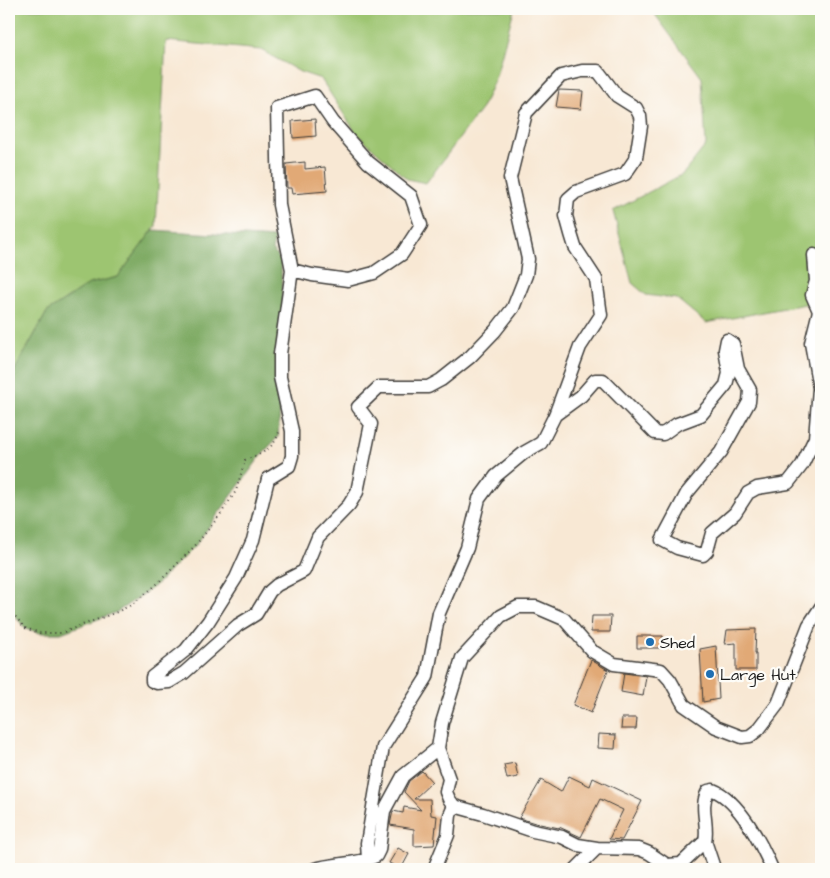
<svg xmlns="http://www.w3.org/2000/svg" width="830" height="878" viewBox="0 0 830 878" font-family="'Architects Daughter',sans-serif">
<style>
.green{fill:#9dc571;stroke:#5c7046}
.forest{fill:#7eaa63;stroke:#4d6340}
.building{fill:#e1a976}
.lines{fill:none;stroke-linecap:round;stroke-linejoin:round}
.minor-casing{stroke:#3d3b38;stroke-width:15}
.path{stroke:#3d3b38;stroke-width:2;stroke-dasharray:1 4;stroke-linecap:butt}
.minor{stroke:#fff;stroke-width:12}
.poi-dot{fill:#1f6fb2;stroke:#fdfcf7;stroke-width:2}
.labels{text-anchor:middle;stroke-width:4.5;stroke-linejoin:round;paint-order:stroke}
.poi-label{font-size:16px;fill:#1c1c1c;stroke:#fdfcf7;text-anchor:start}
</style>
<rect width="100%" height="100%" fill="#fdfcf7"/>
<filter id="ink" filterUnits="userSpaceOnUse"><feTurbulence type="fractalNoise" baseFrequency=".02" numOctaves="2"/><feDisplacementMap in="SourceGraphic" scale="10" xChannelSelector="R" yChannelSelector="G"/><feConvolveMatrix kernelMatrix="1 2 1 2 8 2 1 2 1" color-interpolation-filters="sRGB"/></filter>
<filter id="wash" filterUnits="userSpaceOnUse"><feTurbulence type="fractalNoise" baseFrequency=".0096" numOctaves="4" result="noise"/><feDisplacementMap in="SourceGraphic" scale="20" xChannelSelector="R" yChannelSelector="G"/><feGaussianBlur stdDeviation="1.12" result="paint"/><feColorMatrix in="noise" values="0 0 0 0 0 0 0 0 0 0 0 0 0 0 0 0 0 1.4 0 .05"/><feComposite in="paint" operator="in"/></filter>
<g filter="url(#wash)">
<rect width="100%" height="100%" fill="#f8e8d4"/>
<path class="green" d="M9,9H514L496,76L482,108L426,183L407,179L356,133L321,79L300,72L261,50L166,41L156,226L118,277L89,284L47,312L9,381Z
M651,9H821V301L706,323L677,299L646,295L632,283L613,211L683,174L706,145L702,78Z"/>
<path class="forest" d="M153,230L275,238L272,250L281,260L284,357L278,437L263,453L194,547L155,586L117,612L61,633H40L25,628L9,609V381L47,312L89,284L118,277Z"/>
<g id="blocks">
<path class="building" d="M559,90L583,91L581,109L556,107Z
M315,119L316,136L293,138L292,121Z
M305,162V169L325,167L327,191L292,194L291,188H287L286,164Z
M592,616H611L610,632H591Z
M756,629L755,653H756V670H736V643L725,644L727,630Z
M637,636H663L662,648H637Z
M716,646L719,699L703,702L700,649Z
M591,660L608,670L591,713L573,705Z
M624,673L646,676L643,696L621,692Z
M622,718H637L636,729H621Z
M599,734L616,735L615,749L598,748Z
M515,763L518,777L507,779L504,765Z
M422,771L432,782L414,799H430L431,815L437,816L434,845L414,846V829L390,825L393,811L403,813L404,807L421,810L404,792L409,781Z
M569,776L590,786L593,778L642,801L622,840L609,839L623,810L600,799L581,837L559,827V828L535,823L519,818L541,780L561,792Z
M398,848L409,854L401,869L389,863Z"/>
</g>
</g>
<g filter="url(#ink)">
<use href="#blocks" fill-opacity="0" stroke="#3d3b38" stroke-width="1"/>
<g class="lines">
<g class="minor-casing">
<path id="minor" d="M292,270L312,275L348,280L374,273L402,254L421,225L411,196L368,162L333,122L315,96L277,108L279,205L292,270L280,354V377L292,431V456L289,466L268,479L253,540L236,578L208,622L186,650L152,677V681L157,683L169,682L184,673L238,625L256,614L270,591L277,585L304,571L318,537L349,505L357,492L371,424L358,407L379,387H428L441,380L470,357L495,331L513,308L526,275L528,259L510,178L526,113L561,76L582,71H598L617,96L636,108L640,116L641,126L636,158L625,174L576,192L568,199L566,216L571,234L575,247L596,279L601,315L580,347L555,415L541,443L525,452L496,476L479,499L467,548L439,613L427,677L383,747L367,843L368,860
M555,415L581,396L595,380H603L655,433L663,434L677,424L701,415L726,385L729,373L725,350L727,340L733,344L738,369L750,390L749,402L721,452L687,493L662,540L677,548L703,555L707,551L712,533L735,513L748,493L757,488L788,483L802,465L815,438L819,388L811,343L819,311L812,295L816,281L814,255
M438,748L449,779L446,792L449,799L454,806L483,814L533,831L562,837L578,845L597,848
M705,841C709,824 699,807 708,791L713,790C739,800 762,845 772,869
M315,869C335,863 357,865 376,856L379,850L384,811L403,776L438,748L442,723L462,658L501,616L518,607H536L564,619L592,651L614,664L661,670L670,680L684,705L716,727L742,737L750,736L759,729L778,704L809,625L821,607
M434,869L448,835L450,815L454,806
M576,869L597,848L639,849L649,853L667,865L681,864L705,841L713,865"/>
</g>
<path class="path" d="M9,609L25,628L40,633H61L117,612L131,605L155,586L194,547L220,515L236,491L245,460C263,453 274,450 280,429"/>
<use href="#minor" class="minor"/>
</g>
</g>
<g class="poi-dot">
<circle cx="650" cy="642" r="5"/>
<circle cx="710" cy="674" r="5"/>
</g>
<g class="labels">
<g class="poi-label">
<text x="660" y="648">Shed</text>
<text x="720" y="680">Large Hut</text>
</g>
</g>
<rect width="830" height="878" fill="none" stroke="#fdfcf7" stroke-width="30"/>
</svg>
